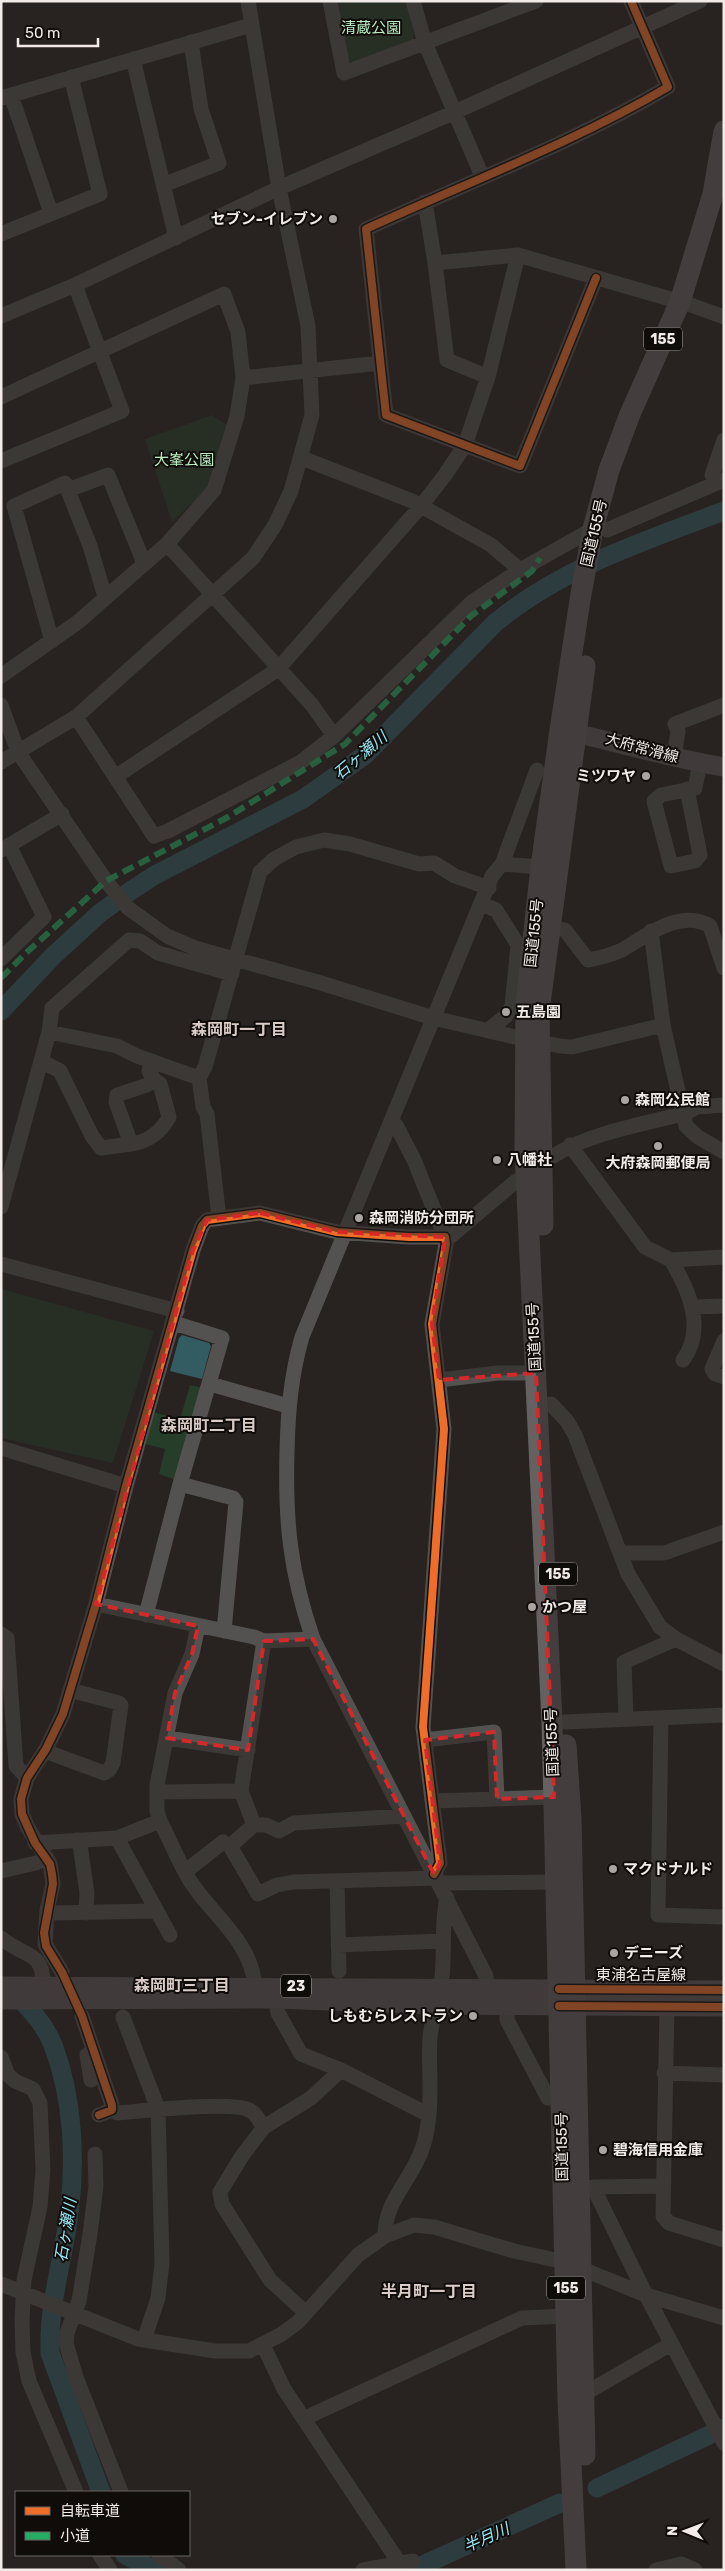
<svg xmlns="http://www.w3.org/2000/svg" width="725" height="2571" viewBox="0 0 725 2571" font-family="Rubik,'Noto Sans JP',sans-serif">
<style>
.green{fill:#263d29}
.water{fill:#335c62}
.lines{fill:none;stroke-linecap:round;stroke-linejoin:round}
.river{stroke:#335c62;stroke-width:19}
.minor{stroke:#545251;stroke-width:15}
.major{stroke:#5e5a59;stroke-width:19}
.highway{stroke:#646160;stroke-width:21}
.quiet{stroke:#26ab63;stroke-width:6;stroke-dasharray:12 6;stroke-linecap:butt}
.cycleway-casing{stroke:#100c0a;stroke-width:11}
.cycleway{stroke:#ee6e29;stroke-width:8}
.marked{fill:none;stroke:#d62828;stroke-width:4;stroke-dasharray:10 6;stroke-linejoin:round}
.poi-dot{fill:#aba5a2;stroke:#100c0a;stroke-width:2}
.labels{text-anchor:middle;stroke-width:4;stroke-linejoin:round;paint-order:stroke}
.shield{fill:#100c0a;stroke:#aea8a5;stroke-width:1}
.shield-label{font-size:14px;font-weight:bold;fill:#f2ebe8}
.park-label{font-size:15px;fill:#baeec0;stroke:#100c0a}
.poi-label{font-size:15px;font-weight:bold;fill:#f2ebe8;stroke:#100c0a;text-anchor:start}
.street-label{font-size:15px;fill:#f2ebe8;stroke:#100c0a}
.water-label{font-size:16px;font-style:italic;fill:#97e9f7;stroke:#100c0a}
.neighbourhood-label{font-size:16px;font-weight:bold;fill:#daccc6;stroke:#100c0a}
</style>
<rect width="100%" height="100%" fill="#282220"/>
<path class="green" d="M338,1H407L414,34L413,40L354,64L349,61Z
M212,415L227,425L208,488L172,522L145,439Z
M1,1289L154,1331L113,1463L1,1438Z
M190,1385L203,1388L179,1481L159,1474L165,1449L141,1443L149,1411L180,1419Z"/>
<path class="water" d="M182,1335L209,1343L211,1346L202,1379L170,1371L179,1338Z"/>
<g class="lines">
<path class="river" d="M1,1011L53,956L100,913L132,890L155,875L303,799L365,755L495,623C561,568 644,541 724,511
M13,1991C28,2007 45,2024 53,2045C73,2097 76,2160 69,2214C63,2261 48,2305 50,2353L101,2492
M597,2488L724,2428
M125,2555L155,2570
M412,2570L560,2503"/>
<path class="minor" d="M330,1L344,73L536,1
M413,1L425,43L482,176
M133,59L176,238
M11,95L51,213
M1,98L251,25
M163,185L219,163L201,109L191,42
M425,202L435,263L447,360L488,377L518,255
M1,234L100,194L71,77
M435,263L518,255L691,305L724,317
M596,278L520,466L386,415L366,229C466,183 573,143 668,87L631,1
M1,316L75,285L279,188L455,112L700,1
M243,378L380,363
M1,397L224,294L238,332L243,378L237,416L214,490L167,544L78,622L1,676
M302,458L412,501L491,545L520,570
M1,461L122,411L75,285
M712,475L724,440
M68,490L108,475L144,563
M607,530L724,480
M167,544L312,705L334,736
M52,641L14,506L65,483L90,546L105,597
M1,705L18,752L106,881L128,908L167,936L195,948L321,983L433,1018L524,1039C541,1041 555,1047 572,1047L663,1025L686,1126L698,1137L724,1152
M76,717L154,836L168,831L301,762L334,736L472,602L520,570L593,529
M674,757L678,731L675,724L724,705
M1,762L76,717L253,558L275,525L291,491L312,415L308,326L279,188L248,1
M115,777L278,669L421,506L445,475L465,445L488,377
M687,789L700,855L695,861L671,866L654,801L661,795L695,788L700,763
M1,850L62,814
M502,864L541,867
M482,904L496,910L518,945L512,1006L506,1016L492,1027V1032
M550,927L565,930L588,960C600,958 611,955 622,950C646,936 681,908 710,926L724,968
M651,931L663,1025
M1,959L44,917L9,845
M49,1032L117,1046L137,1056L199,1078
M41,1061L60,1071L92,1136L101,1148L131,1144L116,1102L117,1095L147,1085L154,1080L149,1071L152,1061
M390,1123L396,1125L414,1160L445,1237L451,1236L516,1181
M131,1144C148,1142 162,1131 169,1117L160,1084L154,1080
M570,1145L645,1247L671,1260L724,1257
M553,1156C591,1133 639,1125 683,1114L697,1107L724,1105
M1,1207L49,1032L52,1008L129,940L140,941L158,953L232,974
M219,1218L207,1114L203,1107L199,1078L205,1067L260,872L274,859L296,847L324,840L350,844L419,864L434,863L455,876L489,888
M671,1260C689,1290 706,1329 683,1360
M1,1264L177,1311
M693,1307L724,1306
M724,1341L712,1369L715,1374L724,1377
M439,1380L498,1373H536
M210,1384L288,1406
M551,1404L567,1421L575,1435L628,1574L660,1627L676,1639L724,1664
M1,1448L126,1486
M180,1484L233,1498L236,1502L224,1631
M620,1553H664L724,1532
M96,1604L254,1637L264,1641L313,1639
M146,1615L180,1484L222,1338L174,1323
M198,1626L192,1654L175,1693L157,1785V1811L160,1821C170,1840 178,1861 189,1879C211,1915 250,1939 255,1985
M1,1634L7,1638L16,1766L27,1778
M661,1718L658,1915L724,1917
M626,1719L624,1662L676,1639
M565,1722L724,1715
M167,1738L248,1750
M425,1740L494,1732L497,1799
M45,1751L104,1773L109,1770L113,1763L121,1705L119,1703L70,1690
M157,1792L241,1791
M433,1801L554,1797
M254,1825H266L279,1831L294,1823L404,1816
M117,1838L170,1935
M77,1840L80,1845L87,1893L86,1913
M35,1843L117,1838L160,1821
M230,1846L254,1825L241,1791L264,1641
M1,1871L36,1863L47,1858
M186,1871L223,1842L230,1846L258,1894L277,1885L293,1882L437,1878
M337,1881L339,1971
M439,1883L556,1882
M47,1910L53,1913L155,1911
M1,1938C23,1957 44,1950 43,1985
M338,1945L443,1941
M62,1972L45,1944L47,1910L53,1884L50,1864L28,1828L22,1814L21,1799L27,1778L46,1749L63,1714L96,1604L126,1486L193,1250L202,1226L207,1220L260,1213L337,1232L409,1237H445L446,1244L432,1324L444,1429L423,1727L440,1863L434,1874
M487,1989L486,1976L313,1639C290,1572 285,1521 287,1451C288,1411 291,1375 302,1337L492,876L502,864L537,770
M276,1999L278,2013L301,2054L341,2070L429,2115
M507,2005V2020L548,2098
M667,2006L663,2216L669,2223L724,2240
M82,2016L112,2105V2110L99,2115
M123,2017L158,2109L162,2263L158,2298L144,2340
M87,2055L91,2080
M1,2057L8,2075L15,2081L33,2089L40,2103L43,2170L40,2207L24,2280L22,2321L23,2352L29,2381L76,2492
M664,2073L724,2075
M112,2110L118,2113C142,2111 232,2101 249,2110C256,2113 260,2121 263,2128
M95,2154L96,2186L90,2234L79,2301L67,2333L66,2343L76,2377L121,2492
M663,2186L593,2187L646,2295L724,2443
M385,2236C384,2200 415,2177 424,2143C434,2108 428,2072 430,2037C432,2017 440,1997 442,1977C445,1951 441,1924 447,1898
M1,2284L138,2339L215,2351H249L282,2334L298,2322L358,2255L385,2236L414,2225L434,2227L514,2251L565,2262L646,2295L724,2318
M306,2313L270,2280L222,2204L220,2192L242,2156L264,2127L311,2098L341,2070
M263,2345L284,2389L404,2570
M584,2394L671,2344
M305,2418L522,2318L567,2316
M100,2555L110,2570
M159,2555L179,2570
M363,2570L413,2561
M656,2570L681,2564L695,2570"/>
<path class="major" d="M562,730C616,742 669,758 724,767
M1,1986L724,1990
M1,2000L276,1999L437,2005L724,2007"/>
<path class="highway" d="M543,1225L539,1011L585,666
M566,1745L571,1818L585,2455
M576,2570L568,2399L552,1722L525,1151L526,1004L541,867L560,730L581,594L593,529L609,470L630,414L680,302L713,194L724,131"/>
<path class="quiet" d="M1,978L26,953L106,881L228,817L345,744L471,616L532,571L540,558"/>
<g class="cycleway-casing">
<path id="cycleway" d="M596,278L520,466L386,415L366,229C466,183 573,143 668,87L631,1
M559,1989L724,1990
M559,2006L724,2007
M99,2115L112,2110V2105L82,2016L62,1972L46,1946L44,1933L53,1884L52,1874L50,1864L35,1843L22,1814L21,1799L27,1778L46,1749L63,1714L96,1604L126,1486L193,1250L202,1226L207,1220L260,1213L337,1232L409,1237H445L446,1244L432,1324L444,1429L423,1727L440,1863L434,1874"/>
</g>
<use href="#cycleway" class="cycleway"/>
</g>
<path d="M0 0H725V2571H0ZM260,1213L337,1232L445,1237L432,1324L439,1380L536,1373L554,1797L497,1799L494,1732L425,1740L440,1863L434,1874L313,1639L264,1641L248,1750L167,1738L175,1693L192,1654L198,1626L96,1604L193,1250L207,1220Z" fill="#282220" fill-opacity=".55" fill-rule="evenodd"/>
<path class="marked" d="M260,1213L337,1232L445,1237L432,1324L439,1380L536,1373L554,1797L497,1799L494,1732L425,1740L440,1863L434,1874L313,1639L264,1641L248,1750L167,1738L175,1693L192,1654L198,1626L96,1604L193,1250L207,1220Z"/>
<g class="poi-dot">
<circle cx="333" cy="219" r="5"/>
<circle cx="646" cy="776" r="5"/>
<circle cx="506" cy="1012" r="5"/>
<circle cx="625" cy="1100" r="5"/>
<circle cx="658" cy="1146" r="5"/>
<circle cx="497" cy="1160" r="5"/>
<circle cx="359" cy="1218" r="5"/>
<circle cx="532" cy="1607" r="5"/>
<circle cx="613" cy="1869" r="5"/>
<circle cx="614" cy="1953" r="5"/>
<circle cx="473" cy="2016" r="5"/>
<circle cx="603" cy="2150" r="5"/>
</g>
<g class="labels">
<g class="shield">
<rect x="644" y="327.5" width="38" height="23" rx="4"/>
<rect x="539" y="1562.5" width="38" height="23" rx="4"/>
<rect x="281" y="1974.5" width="30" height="23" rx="4"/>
<rect x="547" y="2276.5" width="38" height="23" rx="4"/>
</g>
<g class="shield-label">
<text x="663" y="344">155</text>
<text x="558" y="1579">155</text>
<text x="296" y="1991">23</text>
<text x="566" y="2293">155</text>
</g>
<g class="park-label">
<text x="371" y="33">清蔵公園</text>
<text x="184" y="465">大峯公園</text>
</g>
<g class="poi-label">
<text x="323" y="224" text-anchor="end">セブン-イレブン</text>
<text x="636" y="781" text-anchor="end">ミツワヤ</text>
<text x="516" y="1017">五島園</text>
<text x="635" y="1105">森岡公民館</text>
<text x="507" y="1165">八幡社</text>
<text x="658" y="1168" text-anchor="middle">大府森岡郵便局</text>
<text x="369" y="1223">森岡消防分団所</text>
<text x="542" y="1612">かつ屋</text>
<text x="623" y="1874">マクドナルド</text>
<text x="624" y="1958">デニーズ</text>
<text x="463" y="2021" text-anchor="end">しもむらレストラン</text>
<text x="613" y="2155">碧海信用金庫</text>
</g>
<g class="street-label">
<text transform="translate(594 533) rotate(-77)" y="5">国道155号</text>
<text transform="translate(642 748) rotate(15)" y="5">大府常滑線</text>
<text transform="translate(534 933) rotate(-84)" y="5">国道155号</text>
<text transform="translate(534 1337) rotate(-93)" y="5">国道155号</text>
<text transform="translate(552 1742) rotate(-92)" y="5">国道155号</text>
<text x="641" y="1980">東浦名古屋線</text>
<text transform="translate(562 2147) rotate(-91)" y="5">国道155号</text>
</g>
<g class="water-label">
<text transform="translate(360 755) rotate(-40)" y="6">石ヶ瀬川</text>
<text transform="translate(65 2230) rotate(-81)" y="6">石ヶ瀬川</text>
<text transform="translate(486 2537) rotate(-24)" y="6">半月川</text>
</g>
<g class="neighbourhood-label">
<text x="239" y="1035">森岡町一丁目</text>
<text x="209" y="1431">森岡町二丁目</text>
<text x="182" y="1991">森岡町三丁目</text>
<text x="429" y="2297">半月町一丁目</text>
</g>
</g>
<rect width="725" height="2571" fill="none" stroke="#f2ebe8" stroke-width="5"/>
<rect x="15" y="2491" width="175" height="65" fill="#100c0a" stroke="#6a6563"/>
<rect x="25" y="2507" width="25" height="8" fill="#ee6e29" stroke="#6a6563"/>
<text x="60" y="2516" font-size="15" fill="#f2ebe8">自転車道</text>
<rect x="25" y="2532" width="25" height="8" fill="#26ab63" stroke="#6a6563"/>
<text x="60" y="2541" font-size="15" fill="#f2ebe8">小道</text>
<g transform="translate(685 2531) rotate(271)" stroke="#100c0a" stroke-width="4" paint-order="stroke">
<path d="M0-4L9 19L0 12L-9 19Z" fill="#f2ebe8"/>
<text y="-8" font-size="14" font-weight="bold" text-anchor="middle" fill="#f2ebe8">N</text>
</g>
<path d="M18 38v8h80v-8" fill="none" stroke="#f2ebe8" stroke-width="2.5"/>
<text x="25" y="38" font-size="15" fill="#f2ebe8" stroke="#100c0a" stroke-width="4" paint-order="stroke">50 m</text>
</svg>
